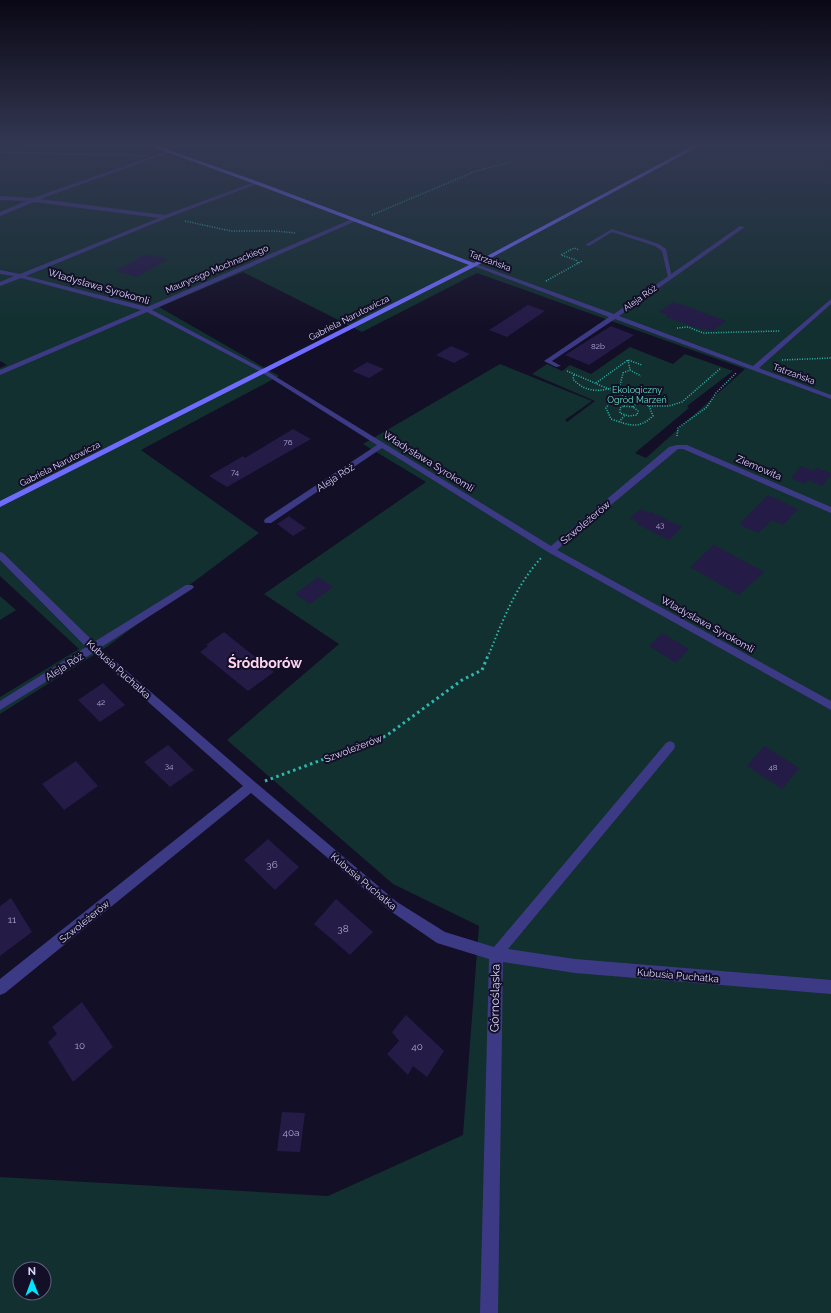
<svg xmlns="http://www.w3.org/2000/svg" width="831" height="1313" viewBox="0 0 831 1313" font-family="Raleway,sans-serif">
<style>
.green{fill:#12302f;fill-rule:evenodd}
.building{fill:#241b47}
.lines{fill:none;stroke-linecap:round;stroke-linejoin:round}
.path-far2{stroke:#2fb8b0;stroke-width:1.5;stroke-dasharray:1 1.5;stroke-linecap:butt}
.path-far1{stroke:#2fb8b0;stroke-width:2;stroke-dasharray:1.5 2.5;stroke-linecap:butt}
.path{stroke:#2fb8b0;stroke-width:3;stroke-dasharray:2.5 3.5;stroke-linecap:butt}
.lane{fill:#3d3a85;fill-rule:evenodd}
.street{fill:#3d3a85;fill-rule:evenodd}
.secondary{fill:#6f6bff;fill-rule:evenodd}
.labels{text-anchor:middle;stroke-width:4;stroke-linejoin:round;paint-order:stroke}
.number-label{font-size:8px;fill:#aca6d1}
.far-street-label{font-size:9px;fill:#d9d4ff;stroke:#130f26}
.far-park-label{font-size:9px;fill:#5fe0c0;stroke:#130f26}
.street-label{font-size:10px;fill:#d9d4ff;stroke:#130f26}
.near-number-label{font-size:10px;fill:#aca6d1}
.near-street-label{font-size:12px;fill:#d9d4ff;stroke:#130f26}
.district-label{font-size:14px;font-weight:bold;fill:#ffd6f0;stroke:#130f26}
</style>
<rect width="100%" height="100%" fill="#130f26"/>
<path class="green" d="M0,143H831V1313H0V1177L328,1196L463,1135L479,926L393,884L227,740L339,644L264,594L426,482L363,444L500,364L592,401L565,420L567,422L595,401L532,374L547,364L562,371L570,365L591,374L630,347L673,364L685,354L733,371L687,406L689,408L635,453L646,458L745,369L477,273L362,332L243,272L159,307L279,376L141,450L259,533L108,646L0,714V697L79,649L0,576V368L7,365L0,361ZM20,1269H44V1293H20Z
M0,596L16,610L0,620Z"/>
<path class="building" d="M146,255L168,259L137,277L116,271L142,256Z
M673,302L683,305L726,321L712,331L703,328L701,329L666,317L668,315L659,312Z
M528,305L545,311L507,337L489,330Z
M611,326L634,335L589,365L565,355Z
M451,346L470,354L454,363L436,355Z
M367,362L384,369L369,378L352,371Z
M293,429L311,439L227,487L209,476L243,456L245,458Z
M801,466L814,471L816,468L831,473V475L822,486L808,480L805,484L791,478Z
M768,495L798,509L783,525L772,520L758,533L739,524Z
M640,509L649,513L651,512L682,527L669,540L637,524L639,523L630,518Z
M289,516L290,517L306,528L293,536L277,524Z
M714,545L764,572L739,595L690,567Z
M318,577L333,587L310,604L295,594Z
M224,632L274,672L248,691L200,652L208,646L206,645Z
M662,633L689,649L676,663L649,646Z
M103,683L125,705L100,722L78,700Z
M168,745L194,770L170,787L144,762Z
M764,746L799,768L782,789L747,766Z
M76,761L98,786L64,810L42,784Z
M268,839L299,867L275,890L244,860Z
M11,898L32,932L0,956V906Z
M336,899L373,932L350,955L314,924Z
M82,1002L113,1047L73,1082L48,1042L57,1034L52,1027Z
M406,1015L444,1051L427,1077L413,1066L408,1075L387,1054L399,1041L392,1032Z
M282,1112L305,1113L300,1152L277,1151Z"/>
<g class="lines">
<path class="path-far2" d="M372,215L476,171L512,162
M185,221L231,231H276L295,233
M578,263L576,260L561,255L574,248L579,250
M546,281L582,261
M677,328L688,327L703,333L780,331
M628,360L630,370
M782,360L831,358
M567,371L627,397L639,400L649,406H669L682,402L721,368
M574,375L573,379C586,394 603,392 620,385L623,373L630,370L641,376
M596,383L628,360L642,365
M627,397L612,400L606,408L611,419C629,425 638,430 653,416L649,406
M624,406L633,407L638,411L637,415L629,416L620,413V408Z
M633,407L639,400
M619,422L625,415
M677,436L678,428L707,407L716,393L736,373"/>
<path class="path-far1" d="M489,654C503,620 516,585 542,557"/>
<path class="path" d="M265,781L386,736L462,680L482,670L489,653"/>
<path class="lane" d="M612,229L659,244L666,249L672,278L668,277L662,251L655,246L612,232L589,246L585,245Z"/>
<path class="street" d="M0,151L147,155L149,156L147,157L0,153Z
M167,151L169,153L40,199L165,215L255,182L259,183L167,218L26,276L147,307L352,219H356V221L152,310L265,370L551,546L669,447L677,445H687L831,507V513L683,449H678L557,550L831,701V710L548,552L382,448L271,523H265L264,521L265,519L377,445L261,372L147,312L0,375V370L141,310L21,278L0,286V282L14,276L0,274V270L20,274L159,218L34,202L0,216V212L26,201L0,200V196L33,198Z
M740,226L745,227L619,316L753,366L831,299V304L759,368L831,395V399L615,319L552,361L561,366L556,367L544,361L609,317L471,265L476,264L614,314Z
M0,552L3,553L94,642L186,585H192L194,587L192,589L100,648L255,782L397,902L445,932L494,947L666,743L670,741L674,743L675,746L674,749L508,949L575,959L831,980V994L575,973L503,962L498,1313H480L489,959L437,943L389,910L251,793L5,993L0,995V979L243,786L93,653L0,710V701L86,647L0,560Z"/>
<path class="secondary" d="M142,143H149L259,182L474,263L699,143H705L476,266L0,507V501L469,265L255,184Z"/>
</g>
<linearGradient id="sky" x2="0" y2="1"><stop stop-color="#0a0815"/><stop offset="0.44" stop-color="#333752"/><stop offset="1" stop-color="#333752" stop-opacity="0"/></linearGradient>
<rect width="831" height="327" fill="url(#sky)"/>
<g class="labels">
<g class="number-label">
<text x="598" y="349">82b</text>
<text x="288" y="445">76</text>
<text x="235" y="475">74</text>
<text x="660" y="528">43</text>
<text x="101" y="705">42</text>
<text x="169" y="769">34</text>
<text x="773" y="770">48</text>
</g>
<g class="far-street-label">
<text transform="translate(490 261) rotate(20)" y="3">Tatrzańska</text>
<text transform="translate(217 269) rotate(-23)" y="3">Maurycego Mochnackiego</text>
<text transform="translate(640 298) rotate(-35)" y="3">Aleja Róż</text>
<text transform="translate(349 318) rotate(-27)" y="3">Gabriela Narutowicza</text>
<text transform="translate(794 374) rotate(20)" y="3">Tatrzańska</text>
<text transform="translate(60 464) rotate(-27)" y="3">Gabriela Narutowicza</text>
</g>
<g class="far-park-label">
<text x="637" y="393">Ekologiczny<tspan x="637" dy="10">Ogród Marzeń</tspan></text>
</g>
<g class="street-label">
<text transform="translate(99 286) rotate(16)" y="4">Władysława Syrokomli</text>
<text transform="translate(429 461) rotate(32)" y="4">Władysława Syrokomli</text>
<text transform="translate(759 467) rotate(23)" y="4">Ziemowita</text>
<text transform="translate(335 477) rotate(-33)" y="4">Aleja Róż</text>
<text transform="translate(585 522) rotate(-40)" y="4">Szwoleżerów</text>
<text transform="translate(708 624) rotate(29)" y="4">Władysława Syrokomli</text>
<text transform="translate(64 666) rotate(-32)" y="4">Aleja Róż</text>
<text transform="translate(119 669) rotate(42)" y="4">Kubusia Puchatka</text>
<text transform="translate(353 748) rotate(-21)" y="4">Szwoleżerów</text>
<text transform="translate(364 881) rotate(40)" y="4">Kubusia Puchatka</text>
<text transform="translate(84 921) rotate(-39)" y="4">Szwoleżerów</text>
<text transform="translate(678 975) rotate(5)" y="4">Kubusia Puchatka</text>
</g>
<g class="near-number-label">
<text x="272" y="868">36</text>
<text x="12" y="923">11</text>
<text x="343" y="932">38</text>
<text x="80" y="1049">10</text>
<text x="417" y="1050">40</text>
<text x="291" y="1136">40a</text>
</g>
<g class="near-street-label">
<text transform="translate(495 998) rotate(-89)" y="4">Górnośląska</text>
</g>
<g class="district-label">
<text x="265" y="668">Śródborów</text>
</g>
</g>
<g transform="translate(32 1281) rotate(359)"><circle r="19" fill="#130f26" stroke="#625e7d"/>
<path d="M0-3L7 15L0 10L-7 15Z" fill="#00e5ff"/>
<text y="-6" font-size="11" font-weight="bold" text-anchor="middle" fill="#d9d4ff">N</text>
</g>
</svg>
